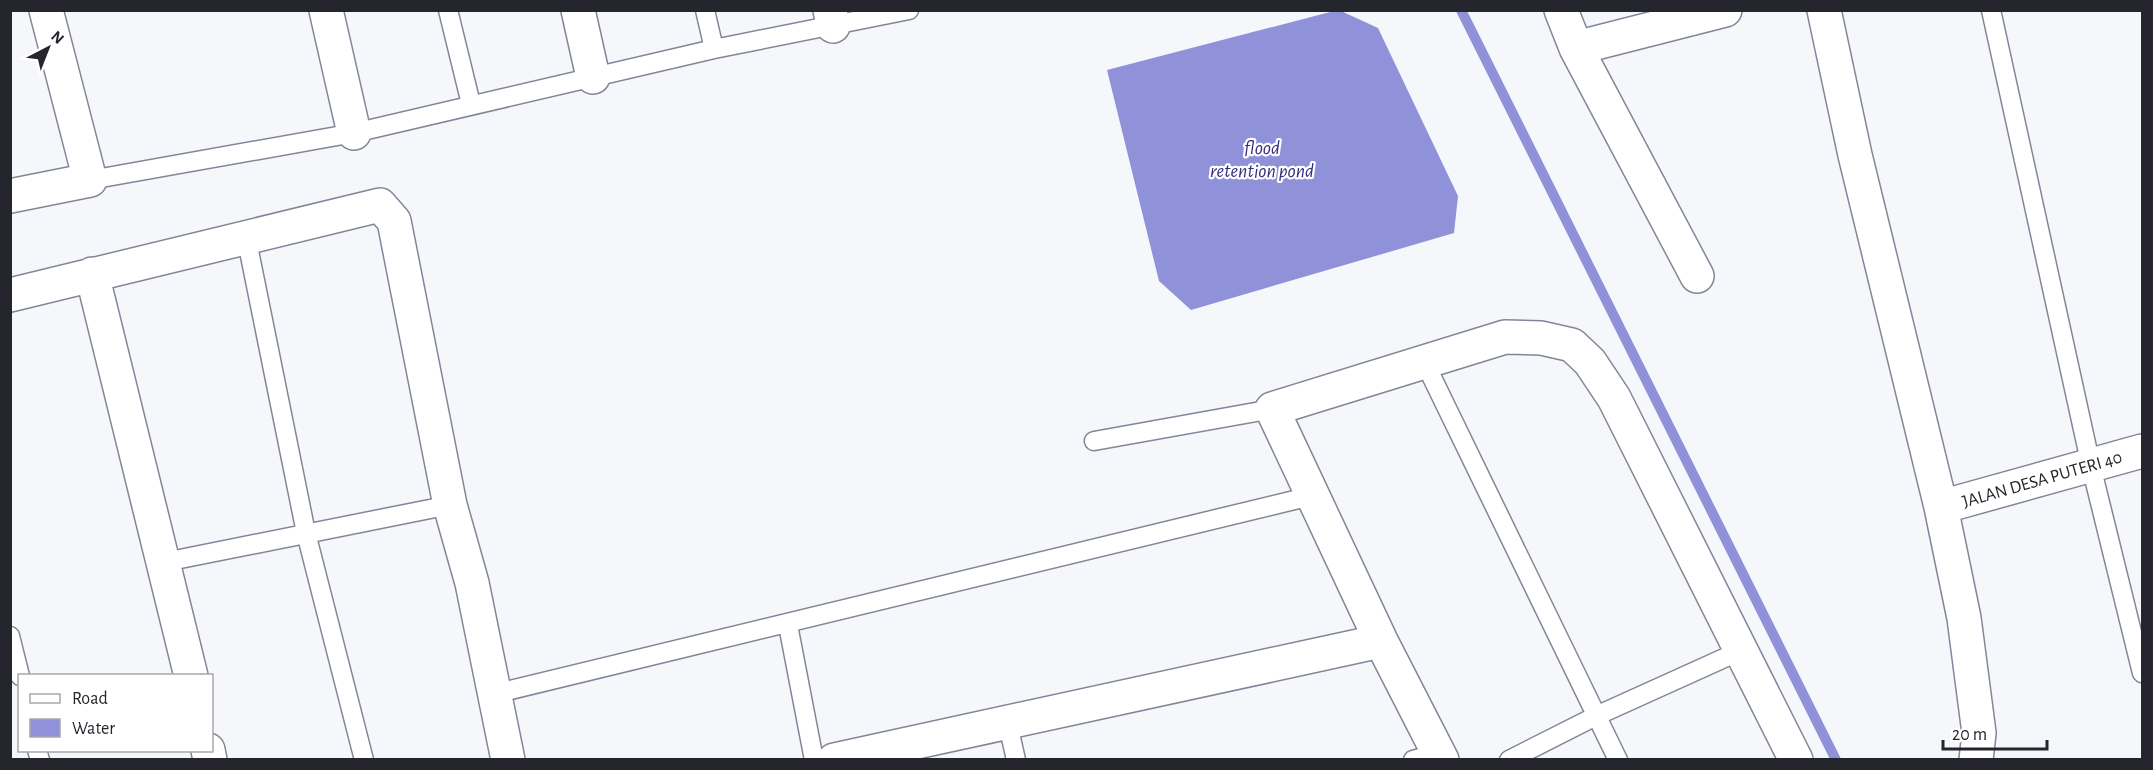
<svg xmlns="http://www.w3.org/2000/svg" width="2153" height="770" viewBox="0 0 2153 770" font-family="'Alegreya Sans',sans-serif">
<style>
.water{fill:#8f92d9}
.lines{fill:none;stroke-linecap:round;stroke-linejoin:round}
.stream{stroke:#8f92d9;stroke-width:10}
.lane-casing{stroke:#838599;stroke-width:21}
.street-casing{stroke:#838599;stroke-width:36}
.lane{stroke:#fff;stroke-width:18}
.street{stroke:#fff;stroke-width:33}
.labels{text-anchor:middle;stroke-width:4.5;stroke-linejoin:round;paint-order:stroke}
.street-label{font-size:18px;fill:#25252e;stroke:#fff}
.water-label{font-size:20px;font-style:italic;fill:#342c7f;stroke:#fff}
</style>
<rect width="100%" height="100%" fill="#f6f7fb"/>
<path class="water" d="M1334,11H1341L1378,28L1458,196L1454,233L1191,310L1159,281L1107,70Z"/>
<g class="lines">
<path class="stream" d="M1461,10L1836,760"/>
<g class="lane-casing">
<path id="lane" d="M448,10L471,104
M705,10L714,49
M1991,10L2091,466L2142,673
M90,180L354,133L714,49L909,10
M246,236L306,533L364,760
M1424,361L1618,760
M1094,441L1272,409
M165,562L450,505
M788,625L814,760
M10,636L20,676
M494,694L1311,496
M1007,720L1016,760
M37,750L40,760
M1413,760L1439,753
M1509,760L1596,716L1742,650"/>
</g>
<g class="street-casing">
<path id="street" d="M326,10L354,133
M578,10L593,77
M830,10L833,26
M1561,10L1576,48L1697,276
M1824,10L1855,155L1941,507L1964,618L1979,733L1976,760
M1576,48L1725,10
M10,196L90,180L46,10
M92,274L191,676
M10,295L380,205L394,221L450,505L472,583L508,760
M1941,507L2142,451
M208,750L210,760
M834,760L1381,641
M1442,760L1381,641L1272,409L1505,337L1541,338L1572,345L1590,362L1614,398L1796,760"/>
</g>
<use href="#lane" class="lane"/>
<use href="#street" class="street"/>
</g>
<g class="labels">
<g class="street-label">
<text transform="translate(2042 479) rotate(-16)" y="6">JALAN DESA PUTERI 40</text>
</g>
<g class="water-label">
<text x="1262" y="154">flood<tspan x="1262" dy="23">retention pond</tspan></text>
</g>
</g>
<rect width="2153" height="770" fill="none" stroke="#25252e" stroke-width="24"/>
<rect x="18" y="674" width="195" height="78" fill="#ffffff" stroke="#a8a8ab" stroke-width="1.5"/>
<rect x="30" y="694" width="30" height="9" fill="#ffffff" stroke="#a8a8ab" stroke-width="1.5"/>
<text x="72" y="704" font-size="18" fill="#25252e">Road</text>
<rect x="30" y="719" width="30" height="18" fill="#8f92d9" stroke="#a8a8ab" stroke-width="1.5"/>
<text x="72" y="734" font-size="18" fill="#25252e">Water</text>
<g transform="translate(48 48) rotate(42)" stroke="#ffffff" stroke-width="4.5" paint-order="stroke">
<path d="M0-4.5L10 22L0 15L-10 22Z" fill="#25252e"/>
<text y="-9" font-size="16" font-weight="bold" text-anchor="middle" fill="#25252e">N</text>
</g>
<path d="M1943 740v9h104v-9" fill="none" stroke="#25252e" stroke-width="3"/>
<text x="1952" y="740" font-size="18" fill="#25252e" stroke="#ffffff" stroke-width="4.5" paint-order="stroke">20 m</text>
</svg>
